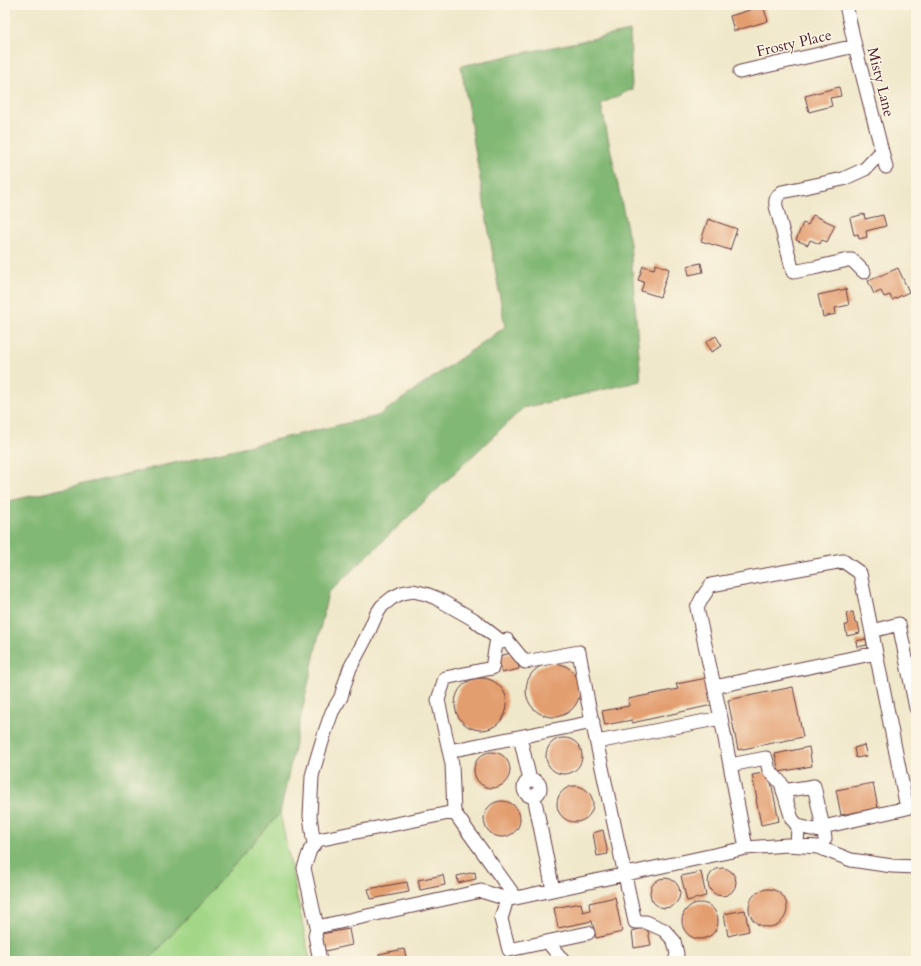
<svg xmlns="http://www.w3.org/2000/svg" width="921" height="966" viewBox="0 0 921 966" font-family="Cardo,serif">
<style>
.green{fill:#a3d787;stroke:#767b59}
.forest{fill:#82b874;stroke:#666c50}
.building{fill:#e39e70}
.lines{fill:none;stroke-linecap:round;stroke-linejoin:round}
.minor-casing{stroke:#633d43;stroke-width:15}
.minor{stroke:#fff;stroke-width:13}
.labels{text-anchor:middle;stroke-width:3;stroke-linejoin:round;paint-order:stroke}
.street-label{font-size:15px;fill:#4a1f2b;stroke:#fcf5e5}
</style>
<rect width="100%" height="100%" fill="#fcf5e5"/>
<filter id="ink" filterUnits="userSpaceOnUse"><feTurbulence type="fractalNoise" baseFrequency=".025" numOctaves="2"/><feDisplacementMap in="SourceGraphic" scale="8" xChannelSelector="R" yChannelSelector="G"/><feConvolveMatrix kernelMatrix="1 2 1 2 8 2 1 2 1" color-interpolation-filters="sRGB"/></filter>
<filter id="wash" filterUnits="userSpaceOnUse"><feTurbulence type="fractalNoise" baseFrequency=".012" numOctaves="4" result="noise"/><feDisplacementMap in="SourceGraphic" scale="16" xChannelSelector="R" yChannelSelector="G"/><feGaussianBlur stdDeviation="0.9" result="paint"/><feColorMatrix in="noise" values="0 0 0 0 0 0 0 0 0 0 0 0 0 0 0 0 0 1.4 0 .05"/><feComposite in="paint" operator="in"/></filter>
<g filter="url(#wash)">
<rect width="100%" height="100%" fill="#f0e8ca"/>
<path class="green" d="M280,813L310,961H148Z"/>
<path class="forest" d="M630,31L632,89L601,104L630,243L641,381L523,408L328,593L280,813L148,961H5V502L378,416L505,327L461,66Z"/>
<g id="blocks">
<path class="building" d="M763,6L768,21L734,31L730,16Z
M839,87L841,96L830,98L832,106L809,112L805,96Z
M864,214L865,219L883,215L886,226L866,231L867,237L859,239L858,234L854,235L850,218Z
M813,215L835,225L827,242L822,240L820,244L810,240L808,245L796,240L803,223L808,225Z
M708,219L737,229L730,250L701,241Z
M701,263L703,272L689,275L687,266Z
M656,264L669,269L660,297L641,291L644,282L638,280L643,266L654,269Z
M898,268L909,292L892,300L890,295L884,297L881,291L874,294L868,281Z
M846,289L849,305L835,308L836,314L823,317L818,295Z
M716,336L722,346L711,352L706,342Z
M853,612L855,623H858L860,633L847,636L845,625H848L846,613Z
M866,639L867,645L857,647L856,641Z
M516,652L519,669L502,673L498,656Z
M526 690a27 27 0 1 1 54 0a27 27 0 1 1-54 0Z
M455 704a26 26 0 1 1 52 0a26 26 0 1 1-52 0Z
M707,678L712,705L632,723V720L605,725L602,711L629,706L628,699L678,689L676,684Z
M793,687L803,737L738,750L728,700Z
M546 756a18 18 0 1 1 36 0a18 18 0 1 1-36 0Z
M864,745L867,756L856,758L854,748Z
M809,747L812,766L779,772L775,754Z
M474 770a18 18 0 1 1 36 0a18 18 0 1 1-36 0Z
M769,772L779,821L761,825L756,799H757L752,775Z
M873,783L878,808L841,815L836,790Z
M557 804a18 18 0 1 1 36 0a18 18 0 1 1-36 0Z
M484 819a18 18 0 1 1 36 0a18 18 0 1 1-36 0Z
M603,830L608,854L597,856L593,833Z
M708 882a14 14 0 1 1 28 0a14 14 0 1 1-28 0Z
M475,872L476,879L458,883L457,876Z
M701,872L706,896L687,901L681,876Z
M443,875L445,885L420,890L418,880Z
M650 893a15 15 0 1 1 30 0a15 15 0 1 1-30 0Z
M407,882L409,892L371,899L368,889Z
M749 908a19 19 0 1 1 38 0a19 19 0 1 1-38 0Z
M615,897L622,932L596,938L592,921L558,928L554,908L581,903L583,912L590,910L589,903Z
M682 921a18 18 0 1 1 36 0a18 18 0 1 1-36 0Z
M745,910L749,931L728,936L724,914Z
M647,927L651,945L634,948L632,931Z
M349,929L352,945L325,951L321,934Z
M404,949L407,961H380L379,954Z"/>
</g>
</g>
<g filter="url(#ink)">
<use href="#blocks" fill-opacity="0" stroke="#633d43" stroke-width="1"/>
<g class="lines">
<g class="minor-casing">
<path id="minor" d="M846,5L855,46L886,167
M740,72L855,46
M864,272L852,260H848L814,268L793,272L776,206C775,199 777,196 782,192L843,179L865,169L882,151
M872,631L899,624L916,708
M714,687L876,653
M721,718L697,608L702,598L711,585L843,561L860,573L907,808L823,827
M520,737L530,780
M597,742L721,718L746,848
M449,751L593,722
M730,765L766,758L769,770L781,783L792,819L798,826L797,846
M524 788a8 8 0 1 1 16 0a8 8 0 1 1-16 0Z
M783,791L814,786L824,832
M534,796L553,890
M454,812L452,764L438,700L445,678L492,668L496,644L507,640L525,662L579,652L588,702L635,922H646L664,930L674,941L677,954L675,961
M798,826L824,832L825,839
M314,845L310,816L312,776L317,758L325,732L332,712L341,697L344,686L350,668L367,636L376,615L382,606L392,598L402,593L413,591L426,594L436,598L473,619L502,642
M516,898L454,812L318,840L310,850L304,868L317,927L481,891L507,899L516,898L746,848L787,845L818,847L851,860L892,866L916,867
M507,899L501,919L509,950L588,933
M317,927L315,935L320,961
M548,942L563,961"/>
</g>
<use href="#minor" class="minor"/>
</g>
</g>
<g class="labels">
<g class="street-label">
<text transform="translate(794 43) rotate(-13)" y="5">Frosty Place</text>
<text transform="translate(881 82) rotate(76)" y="5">Misty Lane</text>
</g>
</g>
<rect width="921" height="966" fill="none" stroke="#fcf5e5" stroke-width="20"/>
</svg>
